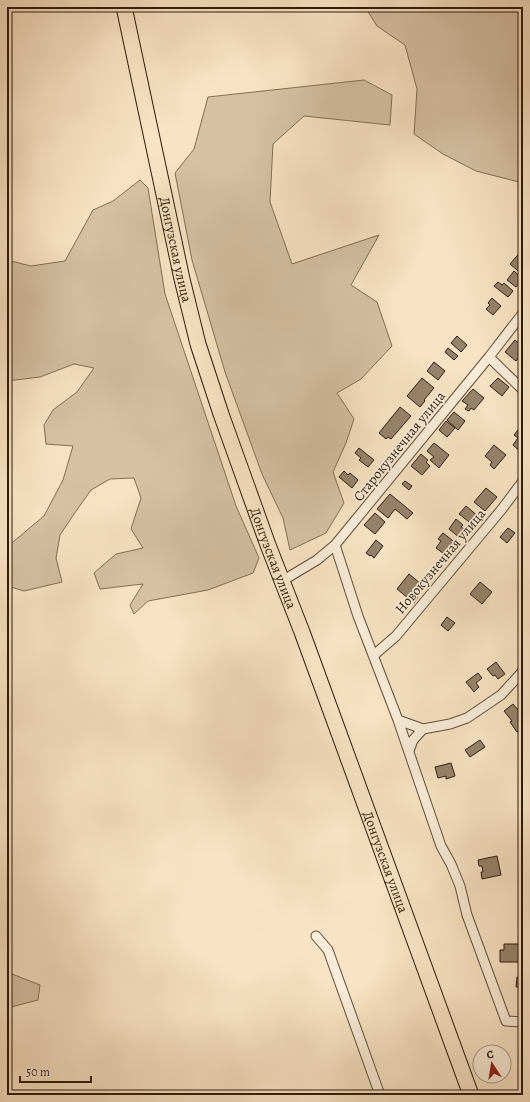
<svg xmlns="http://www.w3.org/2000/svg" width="530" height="1102" viewBox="0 0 530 1102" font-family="Alegreya,serif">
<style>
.green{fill:#d6c1a5;stroke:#816e58}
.building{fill:#97836c;stroke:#2c1b0c}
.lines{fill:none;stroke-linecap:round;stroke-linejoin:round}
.minor-casing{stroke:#5f4d3a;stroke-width:11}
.primary-casing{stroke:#2c1b0c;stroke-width:17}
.minor{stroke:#fbedd9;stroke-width:9}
.primary{stroke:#f9e3c4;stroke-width:15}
.labels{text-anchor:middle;stroke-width:3.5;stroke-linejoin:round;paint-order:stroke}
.street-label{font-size:14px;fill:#2c1b0c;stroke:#fbedd9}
</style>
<rect width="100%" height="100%" fill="#f9e3c4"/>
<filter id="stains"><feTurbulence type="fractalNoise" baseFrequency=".005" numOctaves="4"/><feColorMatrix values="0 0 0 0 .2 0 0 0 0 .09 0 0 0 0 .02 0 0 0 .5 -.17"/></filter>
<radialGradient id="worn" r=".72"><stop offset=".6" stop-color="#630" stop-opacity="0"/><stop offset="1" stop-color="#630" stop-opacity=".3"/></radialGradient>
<path class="green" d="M365,7H523V183L476,171L443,154L414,134L417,89L405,45L377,26Z
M364,80L392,95L390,125L304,116L273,144L270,202L292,264L379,235L351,285L377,302L392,346L361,379L337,393L354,419L346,443L333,472L344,503L326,533L290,550L283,518L262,474L225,372L192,260L175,173L194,149L208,97Z
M140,180L148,188L165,294L236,506L259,558L253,573L208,590L148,601L134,614L130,605L143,584L100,589L94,573L116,554L143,548L131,529L141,498L134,478L110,479L91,490L74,514L60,535L56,558L62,582L24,591L7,586V547L44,516L63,480L73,446L46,444L44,425L53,410L77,392L94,368L74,364L40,377L7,381V260L31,266L65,261L93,210L113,201Z
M7,972L40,985L38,1000L7,1008Z"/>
<path class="building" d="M523,249V275L510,264Z
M514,271L523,279L516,287L507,280Z
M498,282L502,285L504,283L513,291L508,297L494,286Z
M492,298L501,306L493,315L486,309L490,305L488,303Z
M457,336L467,345L461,352L451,343Z
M515,340L523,347V352L516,361L505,352Z
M448,348L458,356L454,360L445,352Z
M434,362L445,371L438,380L427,371Z
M422,378L434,388L424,400L425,401L420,407L407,396Z
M498,378L509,387L502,396L490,386Z
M473,389L484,398L474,410L471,408L469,411L465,409L468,405L462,401Z
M400,407L411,416L391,439L388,437L386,439L379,433Z
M454,412L465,421L458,430L447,420Z
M446,421L455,428L447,437L439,430Z
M521,426L523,427V454L513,445L518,438L514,435Z
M434,443L449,455L439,468L430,460L434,457L427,451Z
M494,445L506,455L494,469L490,465L492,462L485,456Z
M359,448L374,460L368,467L359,460L361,458L355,453Z
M421,454L428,460L426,462L430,466L422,475L411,466Z
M344,471L348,475L350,473L358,480L352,488L339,477Z
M405,481L412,486L409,490L402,484Z
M486,488L497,497L485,511L474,502Z
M390,494L413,513L407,519L395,509L388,518L377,509Z
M466,506L479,517L473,525L459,514Z
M375,513L385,522L375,534L364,525Z
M456,519L463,525L461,527L466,530L460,538L449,529Z
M508,528L515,533L507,543L500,537Z
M443,533L457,544L447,556L436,548L441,541L438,539Z
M376,540L383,546L374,558L371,555L370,556L366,553Z
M409,574L421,584L414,594L418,597L414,603L397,589Z
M480,582L492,592L482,604L470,594Z
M447,617L455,623L448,631L441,625Z
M496,662L505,674L498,679L495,675L493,676L487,669Z
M478,673L482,678L476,683L479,687L474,692L466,682Z
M513,704L523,716V728L517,732L510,722L512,721L504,711Z
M480,740L485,747L470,757L465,750Z
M451,763L455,776L446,779V776L438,778L435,767Z
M497,856L501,875L482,879L481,872H483L482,866H479L478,860Z
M504,944H519L520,962H500V950H504Z
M517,977L523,978V987H516Z"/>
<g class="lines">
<g class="minor-casing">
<path id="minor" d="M489,357L523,390
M335,545L358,616L398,720L441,846L451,864L460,886L467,915L506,1021L523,1022
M282,581L317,560L335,545L489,357L523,313
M374,655L396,636L502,509L523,481
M398,720L423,729L450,724L467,718L501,695L523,671
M409,751L413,740L423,729
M316,936L328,950L380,1095"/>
</g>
<g class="primary-casing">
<g id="primary">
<path id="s1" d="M124,7L182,279L198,344L221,414L268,545L302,632L471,1095"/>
</g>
</g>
<use href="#minor" class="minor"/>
<use href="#primary" class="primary"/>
</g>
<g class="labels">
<g class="street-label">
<text dy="5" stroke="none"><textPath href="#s1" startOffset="248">Донгузская улица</textPath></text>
<text transform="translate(399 446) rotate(-51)" y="5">Старокузнечная улица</text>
<text dy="5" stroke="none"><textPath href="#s1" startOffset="572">Донгузская улица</textPath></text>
<text transform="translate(440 561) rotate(-50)" y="5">Новокузнечная улица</text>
<text dy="5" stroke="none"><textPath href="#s1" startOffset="896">Донгузская улица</textPath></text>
</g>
</g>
<rect width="530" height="1102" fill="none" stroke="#f9e3c4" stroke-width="24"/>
<rect x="8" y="8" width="514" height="1086" fill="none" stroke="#2c1b0c" stroke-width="2"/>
<rect x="12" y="12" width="506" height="1078" fill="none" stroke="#2c1b0c"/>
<g transform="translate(492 1064) rotate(348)"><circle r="19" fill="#fbedd9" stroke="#a89987"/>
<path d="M0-3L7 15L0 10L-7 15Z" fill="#8f2418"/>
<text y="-6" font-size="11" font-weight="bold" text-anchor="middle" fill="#2c1b0c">С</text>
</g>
<path d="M20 1076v6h71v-6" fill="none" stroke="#2c1b0c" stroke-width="2"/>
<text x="26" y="1076" font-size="12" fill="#2c1b0c" stroke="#fbedd9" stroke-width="3" paint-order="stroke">50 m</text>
<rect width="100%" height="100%" filter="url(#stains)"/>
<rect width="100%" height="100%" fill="url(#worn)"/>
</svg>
